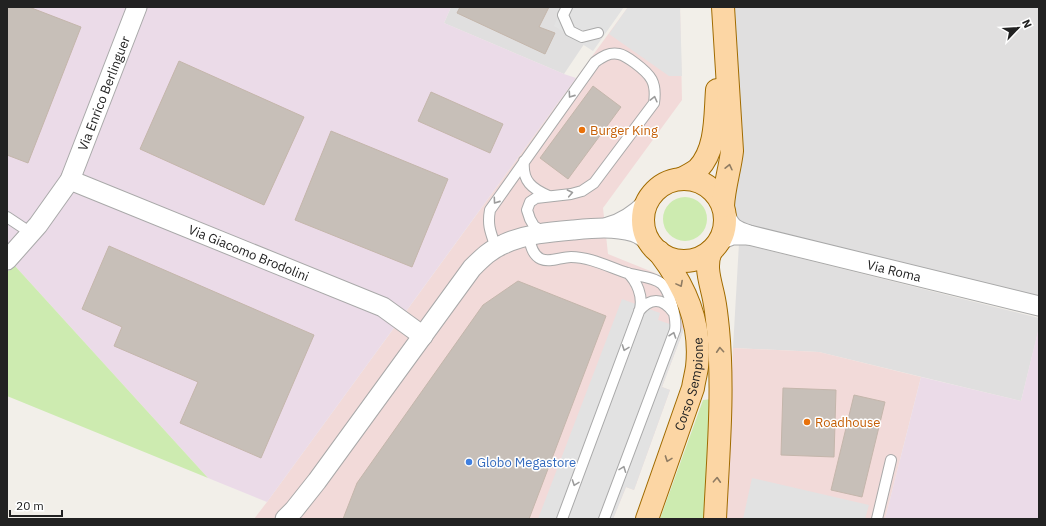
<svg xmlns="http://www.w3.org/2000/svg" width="1046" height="526" viewBox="0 0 1046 526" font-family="'IBM Plex Sans',sans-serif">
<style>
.residential{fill:#e0dfdf}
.commercial{fill:#f2dad9}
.industrial{fill:#ebdbe8}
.grass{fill:#cdebb0}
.parking{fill:#e2e2e2}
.building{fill:#c7bfb8;stroke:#c4b6ab}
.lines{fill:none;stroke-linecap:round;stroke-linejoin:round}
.service-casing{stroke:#a9a9a9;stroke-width:12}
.minor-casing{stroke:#a9a9a9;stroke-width:21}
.primary-casing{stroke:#a06b00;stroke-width:24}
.service{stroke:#fff;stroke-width:10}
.minor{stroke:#fff;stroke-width:19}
.primary{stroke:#fcd6a4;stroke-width:22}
.oneway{stroke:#9c9c9c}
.oneway2{stroke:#8f7c63}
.food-dot{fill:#e8710a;stroke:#fff;stroke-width:1.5}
.shop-dot{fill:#3f7fe0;stroke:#fff;stroke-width:1.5}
.labels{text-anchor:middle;stroke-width:3;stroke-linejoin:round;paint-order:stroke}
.street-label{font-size:13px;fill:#222;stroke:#fff}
.food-label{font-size:13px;fill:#c56008;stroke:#fff;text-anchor:start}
.shop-label{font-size:13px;fill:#366cbe;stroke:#fff;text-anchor:start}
</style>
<rect width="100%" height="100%" fill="#f2efe9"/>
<path class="residential" d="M451,7H609L564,74L444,23Z
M729,7H1039V302L732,222Z
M739,243L1039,318V328L1021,401L819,352L733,348Z"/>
<path class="commercial" d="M628,7H680L682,100L603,208L608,254L655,273L661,277L667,282L672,290L684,329L662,387L670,390L634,490L626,487L613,519H254L267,502Z
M733,348L819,352L921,377L885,519H726Z"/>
<path class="industrial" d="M7,7H451L444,23L564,74L576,78L267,502L208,478L15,266L7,272Z
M1039,327V519H885L921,377L1021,401Z"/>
<path class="grass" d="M663 219a22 22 0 1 1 44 0a22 22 0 1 1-44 0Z
M15,266L208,478L7,396V272Z
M712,399L704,519H660L703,400Z"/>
<path class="parking" d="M562,7H624L593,51L554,26Z
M628,7H680L682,76H669L609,34Z
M622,299L660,313L658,320L684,329L662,387L670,390L634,490L626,487L613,519H538Z
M752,478L869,505L865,519H743Z"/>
<path class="building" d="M7,7H29L81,27L28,163L7,155Z
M460,7H549L539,27L555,33L545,54L457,13Z
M179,61L304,117L264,205L140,149Z
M593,86L621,107L568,179L540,158Z
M431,92L503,124L490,153L418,121Z
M331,131L448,179L412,267L295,220Z
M109,246L314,335L261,458L180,423L198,382L114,346L122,327L82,309Z
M518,281L606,316L529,519H343L357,483L483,305Z
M783,388L836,390L834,457L781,455Z
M854,395L885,402L862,497L831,490Z"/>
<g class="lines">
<g class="service-casing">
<path id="service" d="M567,7L563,15L570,31L582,37L598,33
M524,161C522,181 532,189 549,196
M7,217L31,233
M529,235C530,244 532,255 541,259C550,263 561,257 571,257C590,257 609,267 627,273C637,276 654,277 662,284C670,292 677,319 675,330L604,519
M496,248C491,233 487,226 490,210L595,62C602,57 609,52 619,54C624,55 631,60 635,63C651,75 657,82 654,103L594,183L582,191L571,194L536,198L530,202L527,210L530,219L534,226L545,233
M639,311C650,298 662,297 673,312
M562,519L640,309C643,296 637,282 628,273
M877,519L891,460"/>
</g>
<g class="minor-casing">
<g id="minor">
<path id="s1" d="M70,180L383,307L423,336"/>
<path id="s2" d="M725,213C730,228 734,230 749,235L1039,306"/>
<path d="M608,227C624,223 636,214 647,203"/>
<path d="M720,240L732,235H749"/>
<path id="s3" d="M7,260L38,225L70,180L137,7"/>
<path d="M285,519L294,510L317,481L472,268C482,258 491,249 504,244C526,234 549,232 573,230C594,228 614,226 634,232C640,234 645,238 649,242"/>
</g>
</g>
<g class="primary-casing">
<g id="primary">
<path d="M681,179C687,176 693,173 698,169C717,149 715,116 717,90"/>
<circle cx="684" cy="220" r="41"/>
<path d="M723,206C724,187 730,169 732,151L723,7"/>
<path d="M711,251C704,267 711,283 714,299C716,309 717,319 718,329C724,392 718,456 715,519"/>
<path id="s4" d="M647,519L693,388C694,381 696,374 697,367C702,323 685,286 659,252"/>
</g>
</g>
<use href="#service" class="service"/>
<use href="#minor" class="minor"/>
<use href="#primary" class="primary"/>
</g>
<defs><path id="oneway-chevron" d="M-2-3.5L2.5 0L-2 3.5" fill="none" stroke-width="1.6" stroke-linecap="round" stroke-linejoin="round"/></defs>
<g class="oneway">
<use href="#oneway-chevron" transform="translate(571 95) rotate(125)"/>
<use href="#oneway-chevron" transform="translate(654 99) rotate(-76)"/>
<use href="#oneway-chevron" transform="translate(570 193) rotate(-11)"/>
<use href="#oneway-chevron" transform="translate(496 201) rotate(125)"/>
<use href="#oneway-chevron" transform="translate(673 335) rotate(-71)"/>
<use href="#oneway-chevron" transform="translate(625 348) rotate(110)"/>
<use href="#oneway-chevron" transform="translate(623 469) rotate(-69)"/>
<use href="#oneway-chevron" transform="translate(575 483) rotate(110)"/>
</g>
<g class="oneway2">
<use href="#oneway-chevron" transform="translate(729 167) rotate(-77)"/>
<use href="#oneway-chevron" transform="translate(680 284) rotate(62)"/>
<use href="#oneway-chevron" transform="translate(720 350) rotate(-94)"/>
<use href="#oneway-chevron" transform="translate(668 459) rotate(110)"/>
<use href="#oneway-chevron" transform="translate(717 480) rotate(-87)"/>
</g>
<g class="food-dot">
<circle cx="582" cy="130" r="4"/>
<circle cx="807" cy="422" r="4"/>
</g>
<circle class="shop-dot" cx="469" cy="462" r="4"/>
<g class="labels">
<g class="street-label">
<text dy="5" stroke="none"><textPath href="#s3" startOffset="195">Via Enrico Berlinguer</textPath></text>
<text dy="5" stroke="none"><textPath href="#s1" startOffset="193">Via Giacomo Brodolini</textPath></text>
<text dy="5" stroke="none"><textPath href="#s2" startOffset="184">Via Roma</textPath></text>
<text dy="5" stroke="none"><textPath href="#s4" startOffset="142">Corso Sempione</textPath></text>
</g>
<g class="food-label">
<text x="590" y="135">Burger King</text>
<text x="815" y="427">Roadhouse</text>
</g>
<g class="shop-label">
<text x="477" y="467">Globo Megastore</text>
</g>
</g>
<rect width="1046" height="526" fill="none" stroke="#222222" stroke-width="16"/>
<g transform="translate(1018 28) rotate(65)" stroke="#ffffff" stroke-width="3" paint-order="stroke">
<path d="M0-3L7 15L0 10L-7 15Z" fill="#222222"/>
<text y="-6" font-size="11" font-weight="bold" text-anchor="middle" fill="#222222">N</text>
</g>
<path d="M10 510v6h52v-6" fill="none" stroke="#222222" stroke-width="2"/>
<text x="16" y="510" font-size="12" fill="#222222" stroke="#ffffff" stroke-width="3" paint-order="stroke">20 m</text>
</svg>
